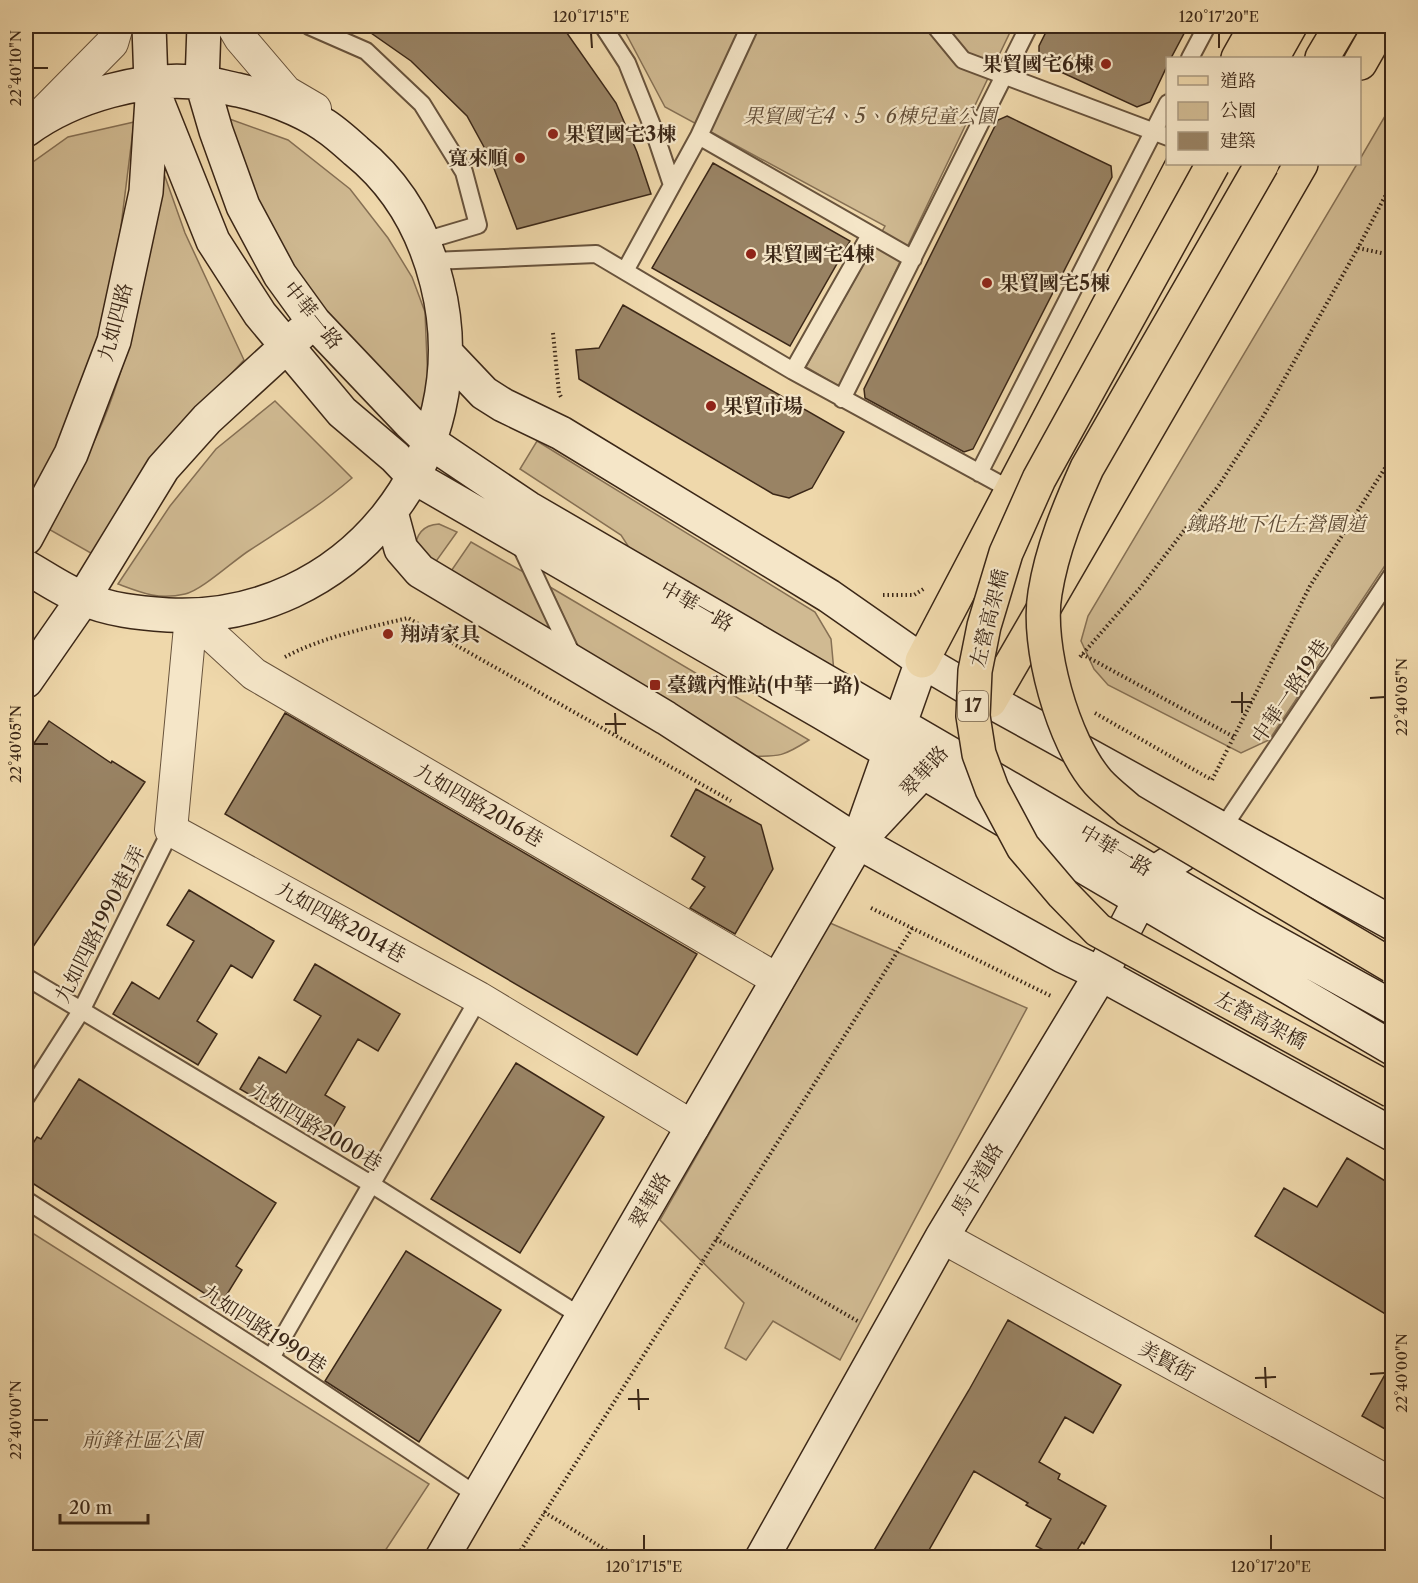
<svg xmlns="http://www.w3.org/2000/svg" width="1418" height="1583" viewBox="0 0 1418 1583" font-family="'Libre Caslon Text','Noto Serif TC',serif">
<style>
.green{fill:#d0ba92;stroke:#867054;stroke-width:1.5}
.building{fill:#998364;stroke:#3b2717;stroke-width:1.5}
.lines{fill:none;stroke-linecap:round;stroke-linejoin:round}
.lane-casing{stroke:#68533c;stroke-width:20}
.street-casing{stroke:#68533c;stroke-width:34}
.secondary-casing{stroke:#3b2717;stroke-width:36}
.primary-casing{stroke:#3b2717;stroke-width:36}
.path{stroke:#3b2717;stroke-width:4;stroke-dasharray:1.5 3;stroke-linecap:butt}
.lane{stroke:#f5e6c8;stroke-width:16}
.street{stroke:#f5e6c8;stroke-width:32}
.secondary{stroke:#f5e6c8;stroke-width:33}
.primary{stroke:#efd8ab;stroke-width:33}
.primary-bridge-casing{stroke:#3b2717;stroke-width:36;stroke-linecap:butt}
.primary-bridge{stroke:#efd8ab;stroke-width:33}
.ticks{fill:none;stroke:#3b2717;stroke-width:2}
.poi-dot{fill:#8f2418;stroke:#f5e6c8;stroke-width:2}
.labels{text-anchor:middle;stroke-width:4.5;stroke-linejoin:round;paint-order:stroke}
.shield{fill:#f5e6c8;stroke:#73604c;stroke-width:1.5}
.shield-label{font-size:18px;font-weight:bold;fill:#3b2717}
.poi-label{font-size:20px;font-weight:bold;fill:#3b2717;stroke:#f5e6c8;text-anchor:start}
.park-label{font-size:20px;font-style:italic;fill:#604c36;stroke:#f5e6c8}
.street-label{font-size:20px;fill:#3b2717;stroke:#f5e6c8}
.neatline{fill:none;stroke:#3b2717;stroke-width:2}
.ticks-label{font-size:15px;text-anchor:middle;fill:#3b2717}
</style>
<rect width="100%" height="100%" fill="#efd8ab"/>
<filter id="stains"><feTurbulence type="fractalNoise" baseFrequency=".00333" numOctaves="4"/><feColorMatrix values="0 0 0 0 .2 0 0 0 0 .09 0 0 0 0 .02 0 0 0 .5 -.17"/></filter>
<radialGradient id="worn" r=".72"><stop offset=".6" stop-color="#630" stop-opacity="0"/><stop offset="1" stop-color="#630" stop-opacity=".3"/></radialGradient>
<path class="green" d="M622,26H1013L840,387L806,367L885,226L665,107Z
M1392,104V555L1269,740L1241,753L1108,685L1094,669L1081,641L1088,616L1357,164H1360V159Z
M224,117L288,140L350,189L388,238L412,277L425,312L428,385L422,417L335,326L287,262L246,178Z
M134,122L118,250L91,365L58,447L26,508V167L68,137Z
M163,171L185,233L244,360L171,438L96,556L45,527C60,501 78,476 91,448C133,362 146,265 163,171Z
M275,401L352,478C320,506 285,527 250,550C234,560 201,591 185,594C158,600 142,593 118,584L170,506L216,449Z
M537,441L815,612L831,639L834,672L639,563L621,535L520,469Z
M439,524L457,532L432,567L415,552C415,535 422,525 439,524Z
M471,542L527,574L555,640L447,577Z
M550,587L809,740C784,756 780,757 750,756L583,657Z
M830,923L1027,1008L840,1360L773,1321L746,1360L725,1348L744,1303L660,1220Z
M26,1229L429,1484L381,1557H26Z"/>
<path class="building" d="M361,26H562L616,103L637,152L651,194L517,229L490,158L467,116L411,61Z
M1049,26H1188L1171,58H1167V66L1150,102L1137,107L1039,62V46Z
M1007,116L1111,166L1112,177L973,449L964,452L865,398L864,389L998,120Z
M713,163L850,241L790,346L652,268Z
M623,305L844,432L812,488L789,498L773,494L579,379L576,350L599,348Z
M285,713L697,954L637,1055L225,814Z
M49,721L111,763L112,761L145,782L26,957V755Z
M696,789L761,825L773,869L735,934L690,908L705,887L692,879L705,857L671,836Z
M189,890L274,941L252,978L231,965L197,1021L217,1034L198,1065L113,1014L132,982L159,999L194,941L167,925Z
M315,964L400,1014L378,1051L358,1039L325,1095L345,1107L326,1140L240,1089L259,1057L286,1073L321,1016L294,1000Z
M516,1063L604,1117L520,1253L431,1199Z
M79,1079L276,1203L236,1266L242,1270L221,1304L26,1179V1154L37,1137L41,1139Z
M1347,1158L1392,1185V1318L1255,1236L1284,1188L1317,1207Z
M406,1251L501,1310L419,1442L325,1381Z
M1008,1320L1121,1385L1093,1433L1065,1417L1039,1462L1060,1474L1058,1479L1106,1506L1084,1544L1082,1542L1073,1557H1056L1036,1546L1051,1519L1026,1505L1028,1503L974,1471L925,1557H870L969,1390Z
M1392,1362V1433L1362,1416Z"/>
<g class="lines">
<g class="lane-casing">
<path id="lane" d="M309,26L366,51L422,104L464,172L478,225L424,241
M603,26L627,63L653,128L672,185
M935,26L963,60L1168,137
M1190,58L1207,26
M699,136L913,259
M432,261L596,254L793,371L1011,490
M625,271L699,136L750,26
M793,371L870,235
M842,399L1029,26
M979,473L1168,103
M519,542L573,657
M1222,829L1392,575
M26,977L371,1184L582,1317
M26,1097L81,1011L171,830
M26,1200L271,1358L478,1496
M271,1358L479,998"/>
</g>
<g class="street-casing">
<path id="street" d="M233,26L240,38L286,92L315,109
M37,119L112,43L117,26
M191,616L171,830L479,998L693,1127
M191,616L254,674L778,980
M942,1237L1392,1484"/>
</g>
<g class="secondary-casing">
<path id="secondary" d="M149,26L151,83L153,91L213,241L260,314L342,412L395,457L414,477L821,712L1392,1048
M204,26L202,83L216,131L243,206L280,275L314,322L409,422L430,442L528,508L1251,929L1392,1007
M26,130C72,96 146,75 203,83C215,84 226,88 238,90C265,96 301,109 324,125C335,132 346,142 356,151C398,185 424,231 437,283C481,456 347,624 168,615C139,613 108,610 82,598C62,590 44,577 26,567
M447,354L484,393L503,405L561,433L829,596L922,661L990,701L1392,923
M391,512L401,549L420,571L666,718L858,842L1063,956L1101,974L1392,1134
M26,538L71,454L114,341L146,192L152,99
M26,681L83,599L163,468L207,419L301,333
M865,834L938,756
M442,1558L858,842L922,661
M762,1558L942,1237L1101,974L1154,873L1215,833"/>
</g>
<g class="primary-casing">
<path id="primary" d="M1238,58L1256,26
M1272,58L1290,26
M1322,58L1341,26
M1360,63L1381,26
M922,661L1183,164
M990,701L1301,164"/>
</g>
<path class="path" d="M1358,248L1386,254L1392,252
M553,333L559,393L562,399
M883,595H914L925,588
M1082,654L1234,737
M285,657C320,638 370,627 408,618L731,801
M1080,657L1140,588L1219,485L1264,415L1358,248L1392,183
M1095,713L1212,780L1310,586L1392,457
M871,908L1051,996
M716,1239L859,1322
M544,1512L619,1558
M516,1558L913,927"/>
<use href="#lane" class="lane"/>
<use href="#street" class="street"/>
<use href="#secondary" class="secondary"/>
<use href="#primary" class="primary"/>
<g class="primary-bridge-casing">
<path id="primary-bridge" d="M1213,164L1039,479L1006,553L984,626L975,671L973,716L979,754L992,789L1023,847L1063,894L1098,930L1392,1091
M1262,164L1087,468C1069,508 1052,549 1045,593C1036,645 1063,742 1098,782C1107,792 1119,801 1129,810L1392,966"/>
</g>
<use href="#primary-bridge" class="primary-bridge"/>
</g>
<path class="ticks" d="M591,33L592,48M1219,33V48M33,68H48M1242,692V713M1370,698L1385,697M1231,702H1252M615,713L616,734M605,724H626M33,744H48M1265,1367L1266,1388M1370,1374L1385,1373M1255,1378L1276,1377M638,1389L639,1410M628,1399H649M33,1420H48M644,1535V1550M1271,1535V1550"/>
<g class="poi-dot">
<circle cx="1106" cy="64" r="6"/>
<circle cx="553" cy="134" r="6"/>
<circle cx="520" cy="158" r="6"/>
<circle cx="751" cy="254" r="6"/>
<circle cx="987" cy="283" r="6"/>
<circle cx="711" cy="406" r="6"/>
<circle cx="388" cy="634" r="6"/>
<rect x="649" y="679" width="12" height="12" rx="3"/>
</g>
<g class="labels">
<rect class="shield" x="958" y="691" width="30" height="30" rx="4.5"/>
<g class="shield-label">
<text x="973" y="712">17</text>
</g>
<g class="poi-label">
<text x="1094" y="71" text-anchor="end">果貿國宅6棟</text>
<text x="565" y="141">果貿國宅3棟</text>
<text x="508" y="165" text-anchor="end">寬來順</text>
<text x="763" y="261">果貿國宅4棟</text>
<text x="999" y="290">果貿國宅5棟</text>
<text x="723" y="413">果貿市場</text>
<text x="400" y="641">翔靖家具</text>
<text x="667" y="692">臺鐵內惟站(中華一路)</text>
</g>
<g class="park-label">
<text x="870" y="123">果貿國宅4、5、6棟兒童公園</text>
<text x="1276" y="531">鐵路地下化左營園道</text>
<text x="142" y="1447">前鋒社區公園</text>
</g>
<g class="street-label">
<text transform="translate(313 315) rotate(51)" y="7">中華一路</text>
<text transform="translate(115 322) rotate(-75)" y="7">九如四路</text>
<text transform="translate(697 606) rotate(30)" y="7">中華一路</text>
<text transform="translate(989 618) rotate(-76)" y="7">左營高架橋</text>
<text transform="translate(1290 691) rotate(-56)" y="7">中華一路19巷</text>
<text transform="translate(924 771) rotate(-48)" y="7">翠華路</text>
<text transform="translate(479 805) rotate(30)" y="7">九如四路2016巷</text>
<text transform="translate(1116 850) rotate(31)" y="7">中華一路</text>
<text transform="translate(341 922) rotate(29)" y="7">九如四路2014巷</text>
<text transform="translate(100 924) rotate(-63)" y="7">九如四路1990巷1弄</text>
<text transform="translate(1261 1020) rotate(28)" y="7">左營高架橋</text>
<text transform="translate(316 1127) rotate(31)" y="7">九如四路2000巷</text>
<text transform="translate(977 1179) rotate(-59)" y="7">馬卡道路</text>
<text transform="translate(650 1200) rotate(-60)" y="7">翠華路</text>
<text transform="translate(264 1329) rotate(33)" y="7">九如四路1990巷</text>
<text transform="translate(1167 1361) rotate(29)" y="7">美賢街</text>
</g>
</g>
<rect width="1418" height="1583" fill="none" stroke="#efd8ab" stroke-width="66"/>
<rect x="1166" y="57" width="195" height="108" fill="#f5e6c8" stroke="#ab9a81" stroke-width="1.5"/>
<rect x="1178" y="76" width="30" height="9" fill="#efd8ab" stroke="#ab9a81" stroke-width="1.5"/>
<text x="1220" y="87" font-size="18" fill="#3b2717">道路</text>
<rect x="1178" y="102" width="30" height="18" fill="#d0ba92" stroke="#ab9a81" stroke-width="1.5"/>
<text x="1220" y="117" font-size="18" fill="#3b2717">公園</text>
<rect x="1178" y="132" width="30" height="18" fill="#998364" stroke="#ab9a81" stroke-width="1.5"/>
<text x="1220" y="147" font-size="18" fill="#3b2717">建築</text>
<path d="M60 1514v9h88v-9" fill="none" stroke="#3b2717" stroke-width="3"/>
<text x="69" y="1514" font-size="18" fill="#3b2717" stroke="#f5e6c8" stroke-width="4.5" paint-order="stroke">20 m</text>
<rect x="33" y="33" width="1352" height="1517" class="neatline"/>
<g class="ticks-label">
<text x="591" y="22">120°17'15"E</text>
<text x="1219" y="22">120°17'20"E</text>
<text transform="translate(16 68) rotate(-90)" y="5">22°40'10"N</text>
<text transform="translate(1402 697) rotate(-90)" y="5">22°40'05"N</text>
<text transform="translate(16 744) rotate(-90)" y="5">22°40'05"N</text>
<text transform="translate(1402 1373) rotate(-90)" y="5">22°40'00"N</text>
<text transform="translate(16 1420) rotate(-90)" y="5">22°40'00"N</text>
<text x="644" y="1572">120°17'15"E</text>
<text x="1271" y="1572">120°17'20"E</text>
</g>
<rect width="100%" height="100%" filter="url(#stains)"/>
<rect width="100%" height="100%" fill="url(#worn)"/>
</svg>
